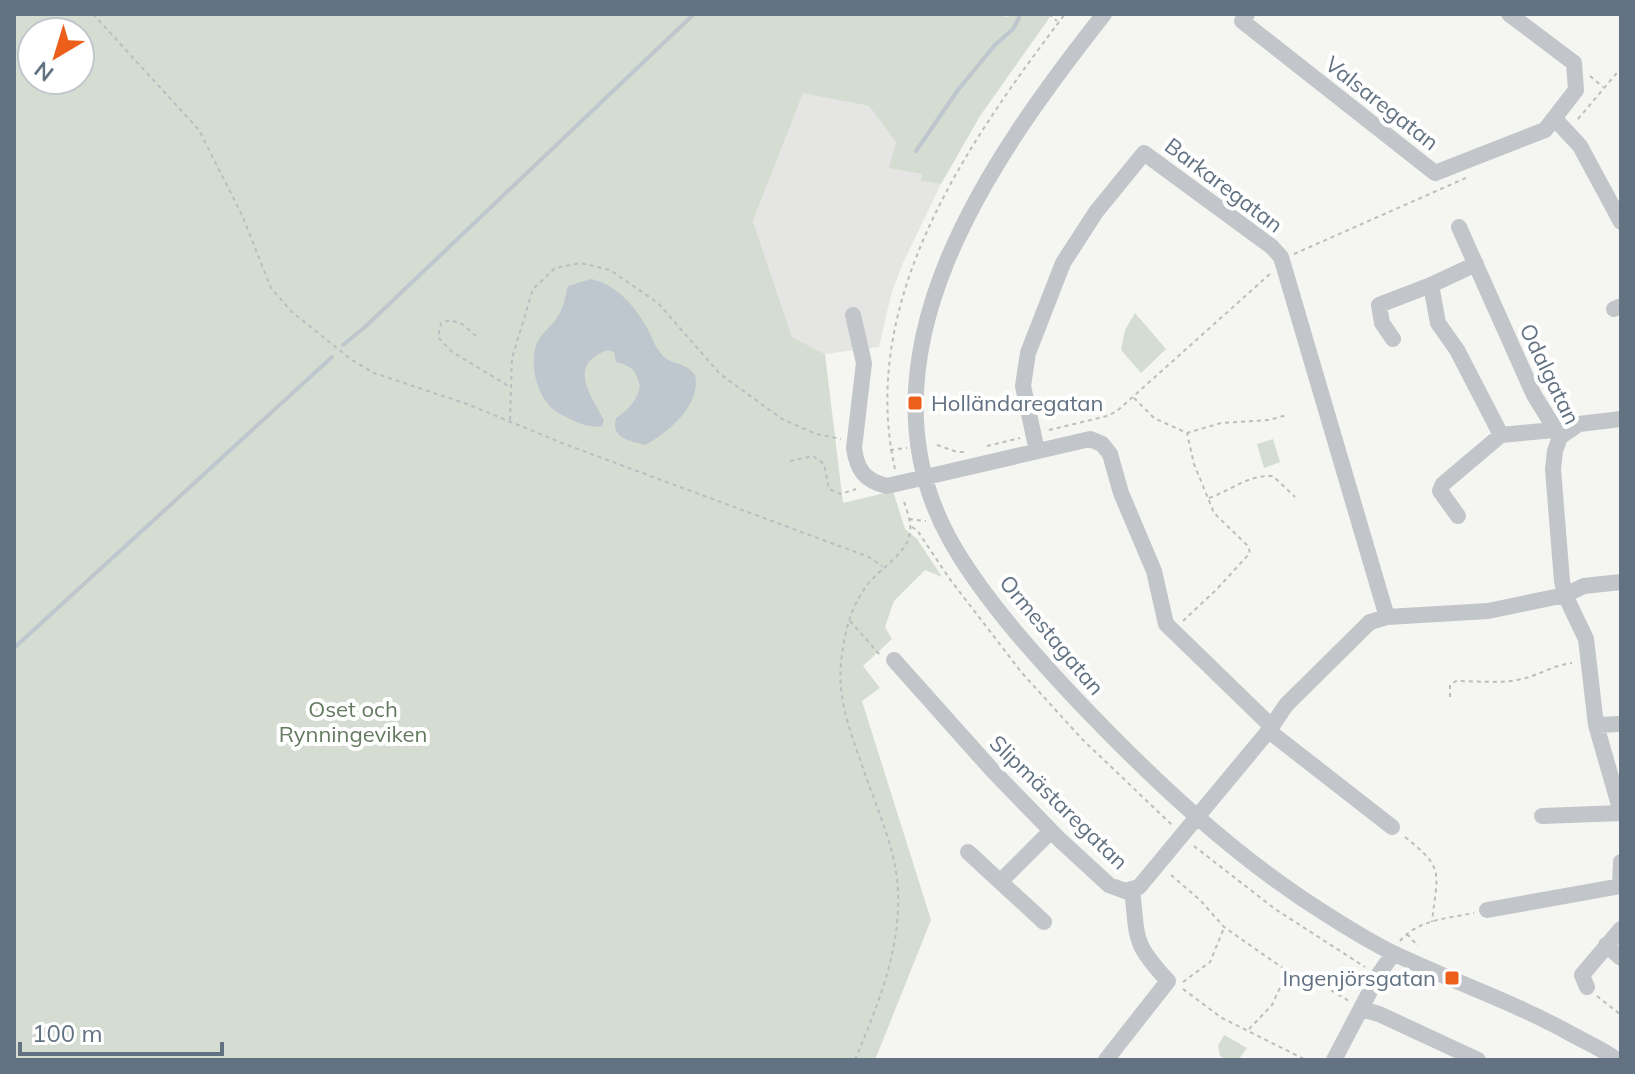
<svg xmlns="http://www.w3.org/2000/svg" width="1635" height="1074" viewBox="0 0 1635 1074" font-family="Mulish,sans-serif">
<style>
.built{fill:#e5e6e4}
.green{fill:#d5dcd2;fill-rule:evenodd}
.water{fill:#bdc7cd}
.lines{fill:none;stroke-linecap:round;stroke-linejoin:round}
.stream{stroke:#bdc7cd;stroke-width:4}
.path{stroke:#bbbec0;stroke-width:2;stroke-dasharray:4 4;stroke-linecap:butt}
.minor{stroke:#c2c5c9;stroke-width:16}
.poi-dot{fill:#ec5e1a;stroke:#fff;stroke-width:3}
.labels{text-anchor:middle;stroke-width:8;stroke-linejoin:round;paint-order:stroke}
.street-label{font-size:22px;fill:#627283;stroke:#fff}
.poi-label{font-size:22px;fill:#627283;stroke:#fff;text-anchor:start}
.park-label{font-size:22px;fill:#647a61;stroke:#fff}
</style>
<rect width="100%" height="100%" fill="#f5f5f1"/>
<path class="built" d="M803,92L869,106L922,174V181L941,184L902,265L891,295L879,347L825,354L792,337L753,221Z"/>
<path class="green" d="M14,14H1002L1006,17L1016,14H1047L1050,17L980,116L941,184L921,181L922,174L889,168L896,142L869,106L803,93L753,221L792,337L825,354L843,503L893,491L905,529L917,539L942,577L925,570L894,601L885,627L892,639L863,666L880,688L862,701L931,920L875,1060H14ZM32,32H80V80H32Z
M1135,313L1166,349L1141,373L1121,350L1125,330Z
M1273,439L1280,462L1264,468L1257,444Z
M1224,1035L1247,1048L1239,1059L1227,1060L1220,1056L1218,1046Z"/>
<path class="water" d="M591,279C616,284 635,306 647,328C652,337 655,348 663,356C674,366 684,361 695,375C702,404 668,433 645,445C629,440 611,439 616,418C628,410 637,401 640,386C636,369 631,366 616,362L614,352L608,350C567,364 590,394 604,420L602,426C587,429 573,420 560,414C538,403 527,363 538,341C543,332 553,325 558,316C564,307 565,297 568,286Z"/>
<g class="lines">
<path class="stream" d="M916,151L958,90L994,46L1013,29L1019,18L1018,14
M343,345L365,327L694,14
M14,648L332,357"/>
<path class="path" d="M93,14L199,130L242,215L271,288L293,313L352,360L374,373L467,404L567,445L869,557L882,566
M1049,14L1057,21
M1590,76L1603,87
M1578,119L1621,68
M1294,254L1468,177
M476,336L462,324L450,320L441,323L438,337L451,351L510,387
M1134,398L1154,418L1187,433L1221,423L1269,420L1287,415
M510,420L512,358L533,289L555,268L581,263L610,270L658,303L720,374L782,419L816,434L841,439
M1049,430L1107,416L1117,411L1271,273
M937,445L957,452H965
M987,446L1020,438
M890,450L907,448
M790,461L813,456L824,464L829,489L841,494L856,489
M895,469C857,300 968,142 1065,14
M1209,498C1232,490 1247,475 1273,476L1295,497
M909,519L926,521
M912,527L917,530L949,578L1022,673L1082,739L1172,825
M850,621L880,655
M1183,621L1216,590L1250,553L1248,546L1214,513L1194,464L1187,433
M1450,697V685L1456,681C1478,681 1500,684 1522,679C1539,675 1554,665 1572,663
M1405,837C1446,869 1437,873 1432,922
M1194,846L1275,909L1365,967
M1171,875L1200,900L1224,927L1287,971L1304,974L1349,1001
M1407,934L1418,946
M1400,941C1417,920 1448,918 1474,913
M1392,981L1404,977
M1183,982L1210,962L1224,928
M1183,989L1222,1018L1306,1060
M1597,996L1621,1015
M1249,1029L1272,1005L1287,972
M855,1060C879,1002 904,943 897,879C893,844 877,808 865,774C853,738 837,702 841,663C844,634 850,607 868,584C880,568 907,554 910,533C912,522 906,509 903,498"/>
<path class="minor" d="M1104,14C994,154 849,354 949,538C980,594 1030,650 1074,697C1150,777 1233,856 1326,914C1348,928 1372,943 1395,954C1454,982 1516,1003 1573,1035C1588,1043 1604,1050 1617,1060
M1247,14L1242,21L1435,173L1545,130L1576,90L1574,63L1509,14
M1554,118L1580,146L1621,222
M1459,227L1534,395L1560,437L1555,451L1553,469L1562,581L1565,595L1586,639L1596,725L1621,812
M1476,264L1431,285L1438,323L1457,350L1501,435
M1614,309L1621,306
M853,315L864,363L854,448C857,470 865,481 887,486L1090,439L1102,444L1110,454L1121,493L1154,571L1166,624L1267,722L1274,735L1392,827
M1393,339L1382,323L1379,305L1431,285
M1560,437L1579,424L1621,419
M1037,451L1023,386L1028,353L1063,263L1096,212L1144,153L1272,247L1281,257L1387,617
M1458,516L1440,491L1443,484L1501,435L1554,430
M894,660L993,771L1060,840L1109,885L1125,891L1139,887L1270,729L1286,705L1370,622L1387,617L1488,611L1565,595L1584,586L1621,582
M1596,725L1621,724
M1542,816L1621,813
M968,852L1044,922
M1001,881L1051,831
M1620,886L1621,862
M1487,910L1621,886
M1606,945L1621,958
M1587,987L1582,975L1621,929
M1361,1009L1379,1014L1478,1060
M1106,1060L1168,981C1132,942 1138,940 1132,890
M1334,1060L1379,974L1393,954"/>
</g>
<g class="poi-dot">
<rect x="907" y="395" width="16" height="16" rx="4"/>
<rect x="1444" y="970" width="16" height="16" rx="4"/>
</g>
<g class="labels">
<g class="street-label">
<text transform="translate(1382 103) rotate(38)" y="8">Valsaregatan</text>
<text transform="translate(1224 185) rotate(37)" y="8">Barkaregatan</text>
<text transform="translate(1550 374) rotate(64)" y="8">Odalgatan</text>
<text transform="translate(1052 635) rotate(50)" y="8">Ormestagatan</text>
<text transform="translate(1059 802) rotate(44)" y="8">Slipmästaregatan</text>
</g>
<g class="poi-label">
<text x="931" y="411">Holländaregatan</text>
<text x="1436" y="986" text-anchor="end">Ingenjörsgatan</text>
</g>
<g class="park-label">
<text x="353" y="717">Oset och<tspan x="353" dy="25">Rynningeviken</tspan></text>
</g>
</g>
<rect width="1635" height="1074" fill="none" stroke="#627283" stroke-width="32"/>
<g transform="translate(56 56) rotate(218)"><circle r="38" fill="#ffffff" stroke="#c0c7cd" stroke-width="2"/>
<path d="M0-6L14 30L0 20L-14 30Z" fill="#ec5e1a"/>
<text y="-12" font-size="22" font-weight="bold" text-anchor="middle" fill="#627283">N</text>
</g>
<path d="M20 1042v12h202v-12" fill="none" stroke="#627283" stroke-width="4"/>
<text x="32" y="1042" font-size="24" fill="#627283" stroke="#ffffff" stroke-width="6" paint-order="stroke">100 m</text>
</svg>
